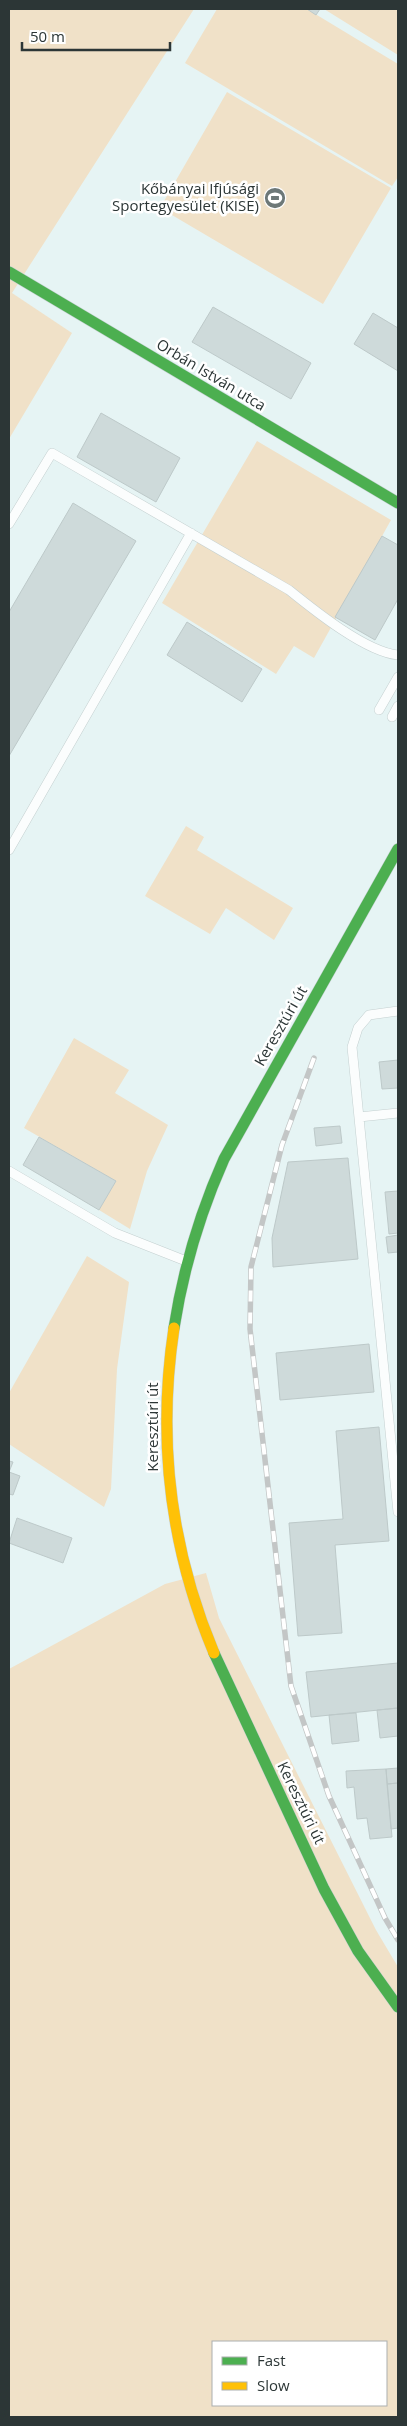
<svg xmlns="http://www.w3.org/2000/svg" width="407" height="2426" viewBox="0 0 407 2426" font-family="'Open Sans',sans-serif">
<style>
.green{fill:#f0e1c8;fill-rule:evenodd}
.building{fill:#cedada;stroke:#bdc9c9}
.lines{fill:none;stroke-linecap:round;stroke-linejoin:round}
.lane-casing{stroke:#c4d0d0;stroke-width:10}
.fast-casing{stroke:#c4d0d0;stroke-width:12}
.slow-casing{stroke:#c4d0d0;stroke-width:12}
.lane{stroke:#fbfdfd;stroke-width:9}
.fast{stroke:#4caf50;stroke-width:11}
.slow{stroke:#ffc107;stroke-width:11}
.rail-casing{stroke:#c3c6c6;stroke-width:5.5}
.rail{stroke:#fff;stroke-width:4;stroke-dasharray:11;stroke-linecap:butt}
.labels{text-anchor:middle;stroke-width:5;stroke-linejoin:round;paint-order:stroke}
.poi-label{font-size:15px;fill:#2c3636;stroke:#fff;text-anchor:end}
.street-label{font-size:15px;fill:#2c3636;stroke:#fff}
</style>
<rect width="100%" height="100%" fill="#e6f4f4"/>
<path class="green" d="M9,9H194L12,293L72,333L9,439Z
M217,9H307L398,64V177L392,186L185,63Z
M324,9H398V55Z
M227,92L391,188L323,304L160,208Z
M257,441L391,520L314,658L294,646L276,674L162,603Z
M186,826L204,837L197,850L293,908L274,940L226,908L210,934L145,896Z
M74,1038L129,1070L115,1093L168,1125L147,1171L130,1229L99,1210L116,1181L24,1128Z
M87,1256L129,1282L117,1369L111,1489L104,1507L9,1444V1393Z
M206,1573L219,1618L376,1930L398,1967V2417H9V1669L165,1584ZM213,2342H386V2405H213Z"/>
<path class="building" d="M307,9H320L316,15Z
M213,307L311,363L291,399L192,342Z
M373,313L398,328V371L354,344Z
M101,413L180,458L156,502L77,457Z
M73,503L136,541L9,756V612Z
M382,536L398,545V599L375,640L335,617Z
M187,622L262,669L242,702L167,655Z
M398,1060V1088L382,1089L379,1062Z
M340,1126L342,1143L316,1146L314,1128Z
M39,1137L116,1181L99,1210L23,1165Z
M348,1158L358,1259L273,1267L272,1238L288,1162Z
M398,1191V1233L389,1234L385,1192Z
M398,1235V1252L388,1253L386,1237Z
M369,1344L374,1392L280,1400L276,1353Z
M379,1427L389,1541L335,1545L342,1633L298,1636L289,1523L343,1519L336,1431Z
M9,1461L13,1462L9,1472L20,1476L13,1495L9,1494Z
M17,1518L72,1538L63,1563L9,1543Z
M398,1663V1708L311,1717L306,1672Z
M398,1708V1736L380,1738L377,1710Z
M356,1713L359,1741L332,1744L329,1715Z
M398,1768V1783L387,1784L386,1769Z
M386,1769L392,1837L370,1839L367,1818L357,1819L354,1787L347,1788L346,1771Z
M398,1783V1828L391,1829L387,1784Z"/>
<g class="lines">
<g class="lane-casing">
<path id="lane" d="M9,524L52,453L289,590C315,611 366,652 398,655
M379,710L398,677
M392,717L398,706
M9,850L191,533
M398,1011L369,1015L358,1028L352,1047L398,1512
M359,1117L398,1113
M9,1171L115,1233L186,1261"/>
</g>
<g class="fast-casing">
<path id="fast" d="M9,272L398,503
M174,1328C183,1270 200,1213 224,1159L398,849
M214,1653L324,1889L358,1951L398,2007"/>
</g>
<g class="slow-casing">
<path id="slow" d="M174,1328C157,1440 170,1548 214,1653"/>
</g>
<use href="#lane" class="lane"/>
<use href="#fast" class="fast"/>
<use href="#slow" class="slow"/>
<g class="rail-casing">
<path id="rail" d="M314,1058L282,1145L251,1267L250,1329L291,1686L329,1796L385,1918L398,1940"/>
</g>
<use href="#rail" class="rail"/>
</g>
<defs>
<g id="stadium-disc" transform="scale(1.125)"><circle r="9.5" fill="#6d7878" stroke="#fff"/><path d="M0-5a6.5 5 0 1 0 0 10a6.5 5 0 1 0 0-10ZM-3.5-1.8h7v3.6h-7Z" fill="#fff"/></g>
</defs>
<g fill-rule="evenodd">
<use href="#stadium-disc" x="275" y="198"/>
</g>
<g class="labels">
<g class="poi-label">
<text x="259" y="194">Kőbányai Ifjúsági<tspan x="259" dy="17">Sportegyesület (KISE)</tspan></text>
</g>
<g class="street-label">
<text transform="translate(211 375) rotate(31)" y="5">Orbán István utca</text>
<text transform="translate(281 1026) rotate(-60)" y="5">Keresztúri út</text>
<text transform="translate(153 1427) rotate(-90)" y="5">Keresztúri út</text>
<text transform="translate(301 1803) rotate(64)" y="5">Keresztúri út</text>
</g>
</g>
<rect width="407" height="2426" fill="none" stroke="#2c3636" stroke-width="20"/>
<rect x="212" y="2341" width="175" height="65" fill="#ffffff" stroke="#abafaf"/>
<rect x="222" y="2357" width="25" height="8" fill="#4caf50" stroke="#abafaf"/>
<text x="257" y="2366" font-size="15" fill="#2c3636">Fast</text>
<rect x="222" y="2382" width="25" height="8" fill="#ffc107" stroke="#abafaf"/>
<text x="257" y="2391" font-size="15" fill="#2c3636">Slow</text>
<path d="M22 42v8h148v-8" fill="none" stroke="#2c3636" stroke-width="2.5"/>
<text x="30" y="42" font-size="15" fill="#2c3636" stroke="#ffffff" stroke-width="4" paint-order="stroke">50 m</text>
</svg>
